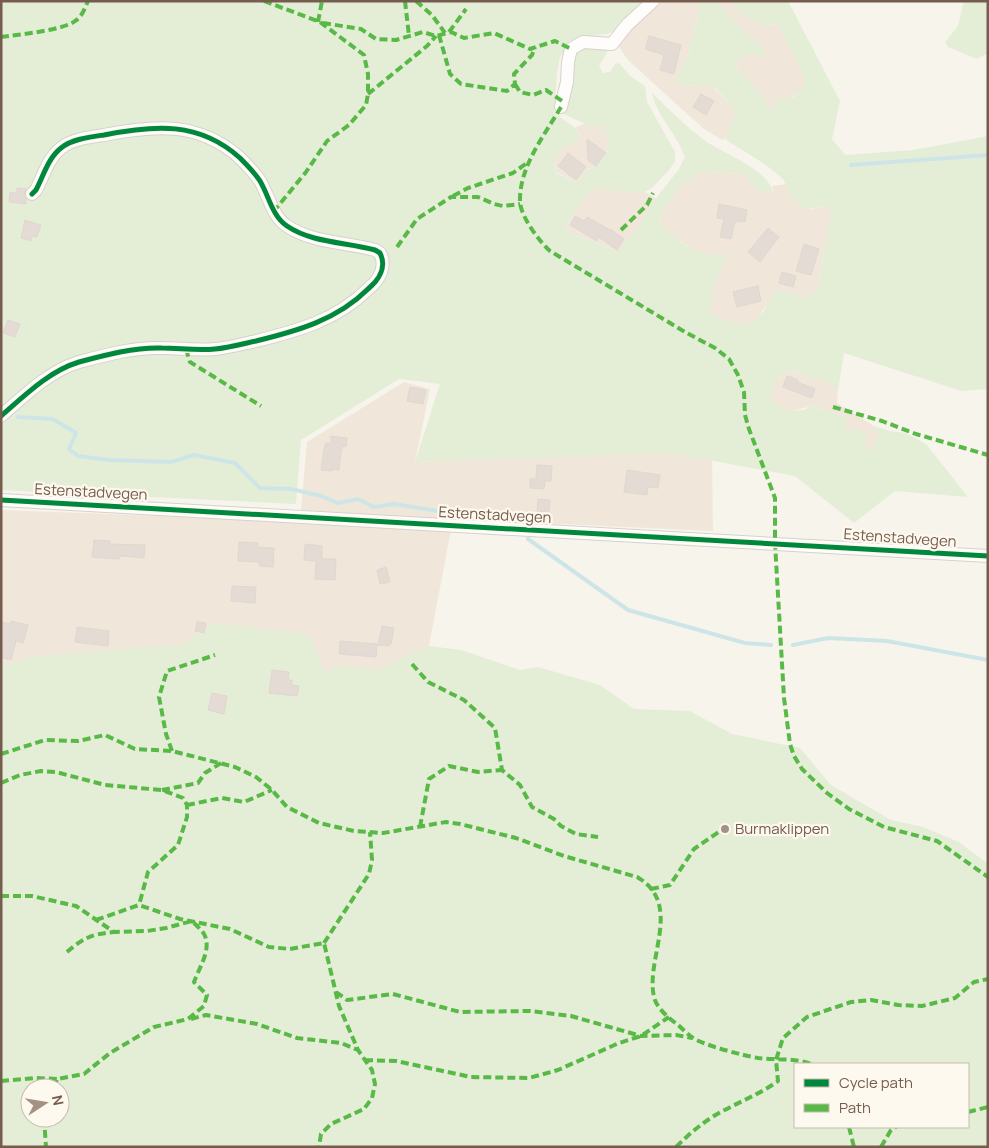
<svg xmlns="http://www.w3.org/2000/svg" width="989" height="1148" viewBox="0 0 989 1148" font-family="Manrope,sans-serif">
<style>
.residential{fill:#f0e7da}
.green{fill:#e4eed7;fill-rule:evenodd}
.lines{fill:none;stroke-linecap:round;stroke-linejoin:round}
.stream{stroke:#cee5e7;stroke-width:4}
.building{fill:#e4dcd4;stroke:#e0d7ce}
.minor-casing{stroke:#d7d1ca;stroke-width:14}
.minor{stroke:#fefdfc;stroke-width:12}
.quiet{stroke:#58b947;stroke-width:4;stroke-dasharray:8 4;stroke-linecap:butt}
.cycleway-casing{stroke:#fef9ef;stroke-width:8}
.cycleway{stroke:#00873e;stroke-width:5}
.poi-dot{fill:#a39184;stroke:#fef9ef;stroke-width:2}
.labels{text-anchor:middle;stroke-width:4.5;stroke-linejoin:round;paint-order:stroke}
.street-label{font-size:15px;fill:#765c4c;stroke:#fef9ef}
.poi-label{font-size:15px;fill:#765c4c;stroke:#fef9ef;text-anchor:start}
</style>
<rect width="100%" height="100%" fill="#f7f4ec"/>
<path class="residential" d="M663,1H699L698,15L687,59L681,67L679,86L700,85L713,87L733,107L736,115L734,121L725,139L722,140L704,129L664,93L628,60L619,47L624,35Z
M715,1H731L746,17L760,24L778,25L783,31L804,75V87L801,92L789,98L775,112L767,108L765,99L736,68L739,58L751,54L758,55L765,51Z
M584,124L603,126L607,132L610,144L606,153L596,166L588,169L581,179L576,182L556,172L554,162L563,147L579,139L578,130L576,127Z
M704,172L743,174L748,177L751,184L773,193L772,186L787,184L793,198L811,209L825,206L829,208L831,216L819,278L820,282L818,291L805,297L777,290L759,316L753,322L746,324L731,322L709,313L717,275L729,257L707,255L691,248L675,238L659,222L664,208L670,202L678,188L697,174Z
M595,188L624,192H645L656,198L636,231L617,253L610,248L569,233L566,228L585,196Z
M794,371L807,377L824,379L830,382L838,391L837,403L874,426V429L879,433L873,450L864,449L866,440L845,429L846,416L812,406L792,411L780,407L771,399V391L775,382L784,373Z
M404,382L430,389L415,462L712,451L713,531L453,519L429,646L288,724L1,688V510L300,521L307,442Z"/>
<path class="green" d="M1,1H649L616,31L607,34L585,37L571,43L560,57L557,73L554,113L578,130L579,139L563,147L554,162L556,173L576,182C581,179 583,175 587,171C589,168 594,168 597,165C609,154 613,140 603,126H589L564,114V107L574,51L588,46L608,51L599,66L603,73L610,72L615,64L619,63L630,76L645,86L647,102L675,152V161L670,169L653,187L645,192H624L595,188L585,196L566,228L569,233L610,248L617,252L636,231L653,202L679,169L685,157C678,136 655,113 652,93C669,109 685,126 704,140C723,154 769,169 773,193L763,194L751,184L748,177L743,174L704,172L697,174L678,188L670,202L664,208L659,222C678,242 699,259 727,254L729,257L717,275L709,313L731,322L746,324L753,322L764,311L768,302L777,290L805,297L818,291L820,282L819,278L831,216L829,208L825,206L806,209L793,198L783,179L766,165L725,139L736,114L733,107L714,87L700,85L679,86L676,81L681,67L687,59L698,15L699,1H715L765,51L767,56L751,54L739,58L736,68L765,99L767,108L775,111L774,100L793,97L804,88V75L778,25L760,24L746,17L731,1H788L840,101L832,139L845,155L913,150L988,136V389L961,391L844,353L838,391C825,377 825,380 807,377C803,376 798,371 793,371C779,371 771,387 771,399L780,407L792,411L803,410L811,406L846,416L845,429L864,432L866,440L864,449L873,450L879,433L873,429L874,426L890,431L906,433L926,444L968,497L895,491L854,523L795,476L670,453L415,462L440,384L399,379L301,440L296,504L1,490Z
M964,1H988V53L977,59L948,47L945,42L958,26Z
M214,623L278,630L310,635L325,674L333,666L379,669L429,646L461,650L520,670L538,667L600,685L634,709L690,711L732,734L800,748L831,785L891,820L923,827L959,842L988,864V1147H1V663L8,664L37,656L185,644ZM795,1064H968V1127H795ZM30,1088H60V1118H30Z"/>
<g class="lines">
<path class="stream" d="M851,165L988,155
M18,417L53,419L76,433L69,449L78,456L109,460L171,462L194,455L235,463L260,488L291,489L321,496L338,503L358,499L374,507L394,504L469,516
M528,539L628,610L745,643L771,645
M793,645L828,638L887,641L988,660"/>
</g>
<path class="building" d="M649,36L681,45L674,74L660,70L664,55L645,49Z
M701,94L714,101L706,115L693,107Z
M587,139L606,153L596,166L588,160Z
M568,153L586,167L576,180L558,166Z
M17,188L26,189L24,196L26,200V204L9,202L10,192L17,193Z
M719,204L747,210L745,222L735,221L731,239L720,237L724,219L717,218Z
M575,216L584,221L587,217L610,230V229L624,239L617,250L599,237L597,241L570,225Z
M25,220L41,225L37,237L32,236L31,241L21,238Z
M768,228L779,237L760,262L748,252Z
M804,244L819,249L811,275L796,271Z
M782,272L796,276L793,287L779,283Z
M758,286L761,301L737,307L733,292Z
M8,320L20,324L15,337L3,333Z
M787,376L798,380L797,382L815,389L812,398L783,387Z
M410,387L426,390L423,404L407,401Z
M331,436L347,438L346,447L342,446L339,470L333,469L332,471L321,470L324,449L326,443H331Z
M537,465L552,466L551,481H545L544,489L530,488V479H536Z
M627,470L660,475L658,488L648,487L647,495L624,492Z
M538,499L550,500L549,512L537,511Z
M94,540L110,541V544L145,545L144,558L120,556L119,559L92,557Z
M239,542L258,543V547L274,548L273,567L259,566V562L238,561Z
M305,544L322,546V559H336L335,580L315,579L316,561L304,560Z
M386,567L390,582L380,584L377,570Z
M232,586L256,587L255,603L231,601Z
M11,621L28,625L23,643L16,641L11,660L1,657V622L10,624Z
M197,622L206,623L204,633L195,631Z
M382,626L394,628L391,644L390,643L389,646L378,645Z
M77,627L109,631L108,646L75,642Z
M340,641L377,644L376,657L339,654Z
M272,670L289,672L288,680H292V685L299,686L297,696L269,693Z
M212,693L227,696L224,714L208,710Z"/>
<g class="lines">
<g class="minor-casing">
<path id="minor" d="M561,107L567,82L568,62L571,49L583,42L612,44L627,25L653,1
M1,416C24,396 49,371 79,362C105,355 135,347 162,348C179,348 197,351 215,349C228,348 242,344 256,341C297,331 337,320 368,289C379,280 387,267 380,253L375,250C346,242 312,243 287,226C272,216 269,196 260,181C255,173 247,165 240,158C199,121 154,125 104,135C90,137 72,139 61,148C48,158 43,177 36,190L32,194
M1,500L988,556"/>
</g>
<use href="#minor" class="minor"/>
<path class="quiet" d="M264,1L320,22L364,55L368,74V94L366,105L349,125L327,141L306,172L274,211
M405,1L409,36
M416,1L432,15L445,33
M318,22L322,1
M323,23L361,29L376,39L396,40L423,32L436,36L451,32L464,38L494,33L530,49L555,41L571,49
M449,32L466,9
M439,35L450,74L461,84L507,91L515,84L514,74L532,55L535,47
M1,37C17,35 64,30 75,21C82,17 85,8 88,1
M515,84L520,92L533,95L546,90L562,101
M368,94L427,46L436,36
M561,107C544,136 519,167 520,202C521,217 539,241 550,251L685,332L715,348L729,359L738,375L744,392L745,415L749,429L775,498V543L784,698L790,744L794,756L802,769L827,793L849,809L884,827L937,841L988,877
M453,196L468,188L513,173L528,162
M621,230L647,205L653,193
M397,247L417,219L451,197H478L494,204L503,206L520,204
M186,349L190,362L261,406
M833,407L882,421L916,434L988,455
M412,664L428,682L464,700L495,728L502,770L520,785L532,807L554,819L561,826L576,834L598,837
M172,751L166,734L159,697L167,671L215,655
M1,754L45,740L78,741L105,735L135,749L172,751L235,767L256,777L272,790L287,807L319,823L354,831L383,833L446,822L460,824L516,838L564,856L637,877C684,904 645,958 654,997C657,1009 669,1018 678,1025C683,1029 688,1035 693,1038C706,1046 742,1055 758,1058C774,1060 797,1058 811,1064
M1,783L20,775L41,771L56,772L105,785L162,790L183,798L187,805V817L178,845L148,872L139,905
M162,790L198,783L205,773L221,763
M187,805L222,798L244,802L272,790
M420,827L429,779L449,766L478,772L502,770
M651,889L670,885L694,849L720,831
M1,896H32L76,906L114,932L147,931L166,928L192,921C196,925 203,931 205,936C211,951 199,968 194,982L207,995L204,1006L188,1019L154,1027L110,1053L84,1074L57,1079L54,1088
M96,920L139,905L180,919L230,929L269,947L290,949L324,943L339,1006L358,1050L372,1070L375,1084L372,1098L364,1109L331,1124L321,1134L319,1147
M324,943L369,874L372,860L370,832
M67,952C83,938 92,934 114,932
M336,992L347,1000L393,994L460,1012L530,1011L571,1016L641,1036L676,1035L692,1038
M191,1019L206,1015L257,1024L297,1038L341,1043L358,1050
M365,1060L396,1061L471,1077L529,1078L558,1070L619,1043L641,1036L669,1017
M1,1081L36,1078L57,1079
M968,1112L988,1107
M44,1118L46,1147
M849,1127L854,1147
M676,1147C689,1134 703,1122 719,1113C739,1102 760,1094 778,1081L776,1060L783,1038L807,1017L851,1002L871,1000L898,1005L922,1006L955,998L974,982L988,979
M881,1147L891,1130L896,1127"/>
<g class="cycleway-casing">
<path id="cycleway" d="M1,416C24,396 49,371 79,362C105,355 135,347 162,348C179,348 197,351 215,349C228,348 242,344 256,341C297,331 337,320 368,289C379,280 387,267 380,253L375,250C346,242 312,243 287,226C272,216 269,196 260,181C255,173 247,165 240,158C199,121 154,125 104,135C90,137 72,139 61,148C48,158 43,177 36,190L32,194
M1,500L988,556"/>
</g>
<use href="#cycleway" class="cycleway"/>
</g>
<circle class="poi-dot" cx="725" cy="829" r="5"/>
<g class="labels">
<g class="street-label">
<text transform="translate(91 492) rotate(3)" y="5">Estenstadvegen</text>
<text transform="translate(495 515) rotate(3)" y="5">Estenstadvegen</text>
<text transform="translate(900 538) rotate(4)" y="5">Estenstadvegen</text>
</g>
<g class="poi-label">
<text x="735" y="834">Burmaklippen</text>
</g>
</g>
<rect width="989" height="1148" fill="none" stroke="#765c4c" stroke-width="5"/>
<rect x="794" y="1063" width="175" height="65" fill="#fef9ef" stroke="#c8baae"/>
<rect x="804" y="1079" width="25" height="8" fill="#00873e" stroke="#c8baae"/>
<text x="839" y="1088" font-size="15" fill="#765c4c">Cycle path</text>
<rect x="804" y="1104" width="25" height="8" fill="#58b947" stroke="#c8baae"/>
<text x="839" y="1113" font-size="15" fill="#765c4c">Path</text>
<g transform="translate(45 1103) rotate(78)"><circle r="24" fill="#fef9ef" stroke="#c8baae"/>
<path d="M0-4L9 19L0 12L-9 19Z" fill="#a39184"/>
<text y="-8" font-size="14" font-weight="bold" text-anchor="middle" fill="#765c4c">N</text>
</g>
</svg>
